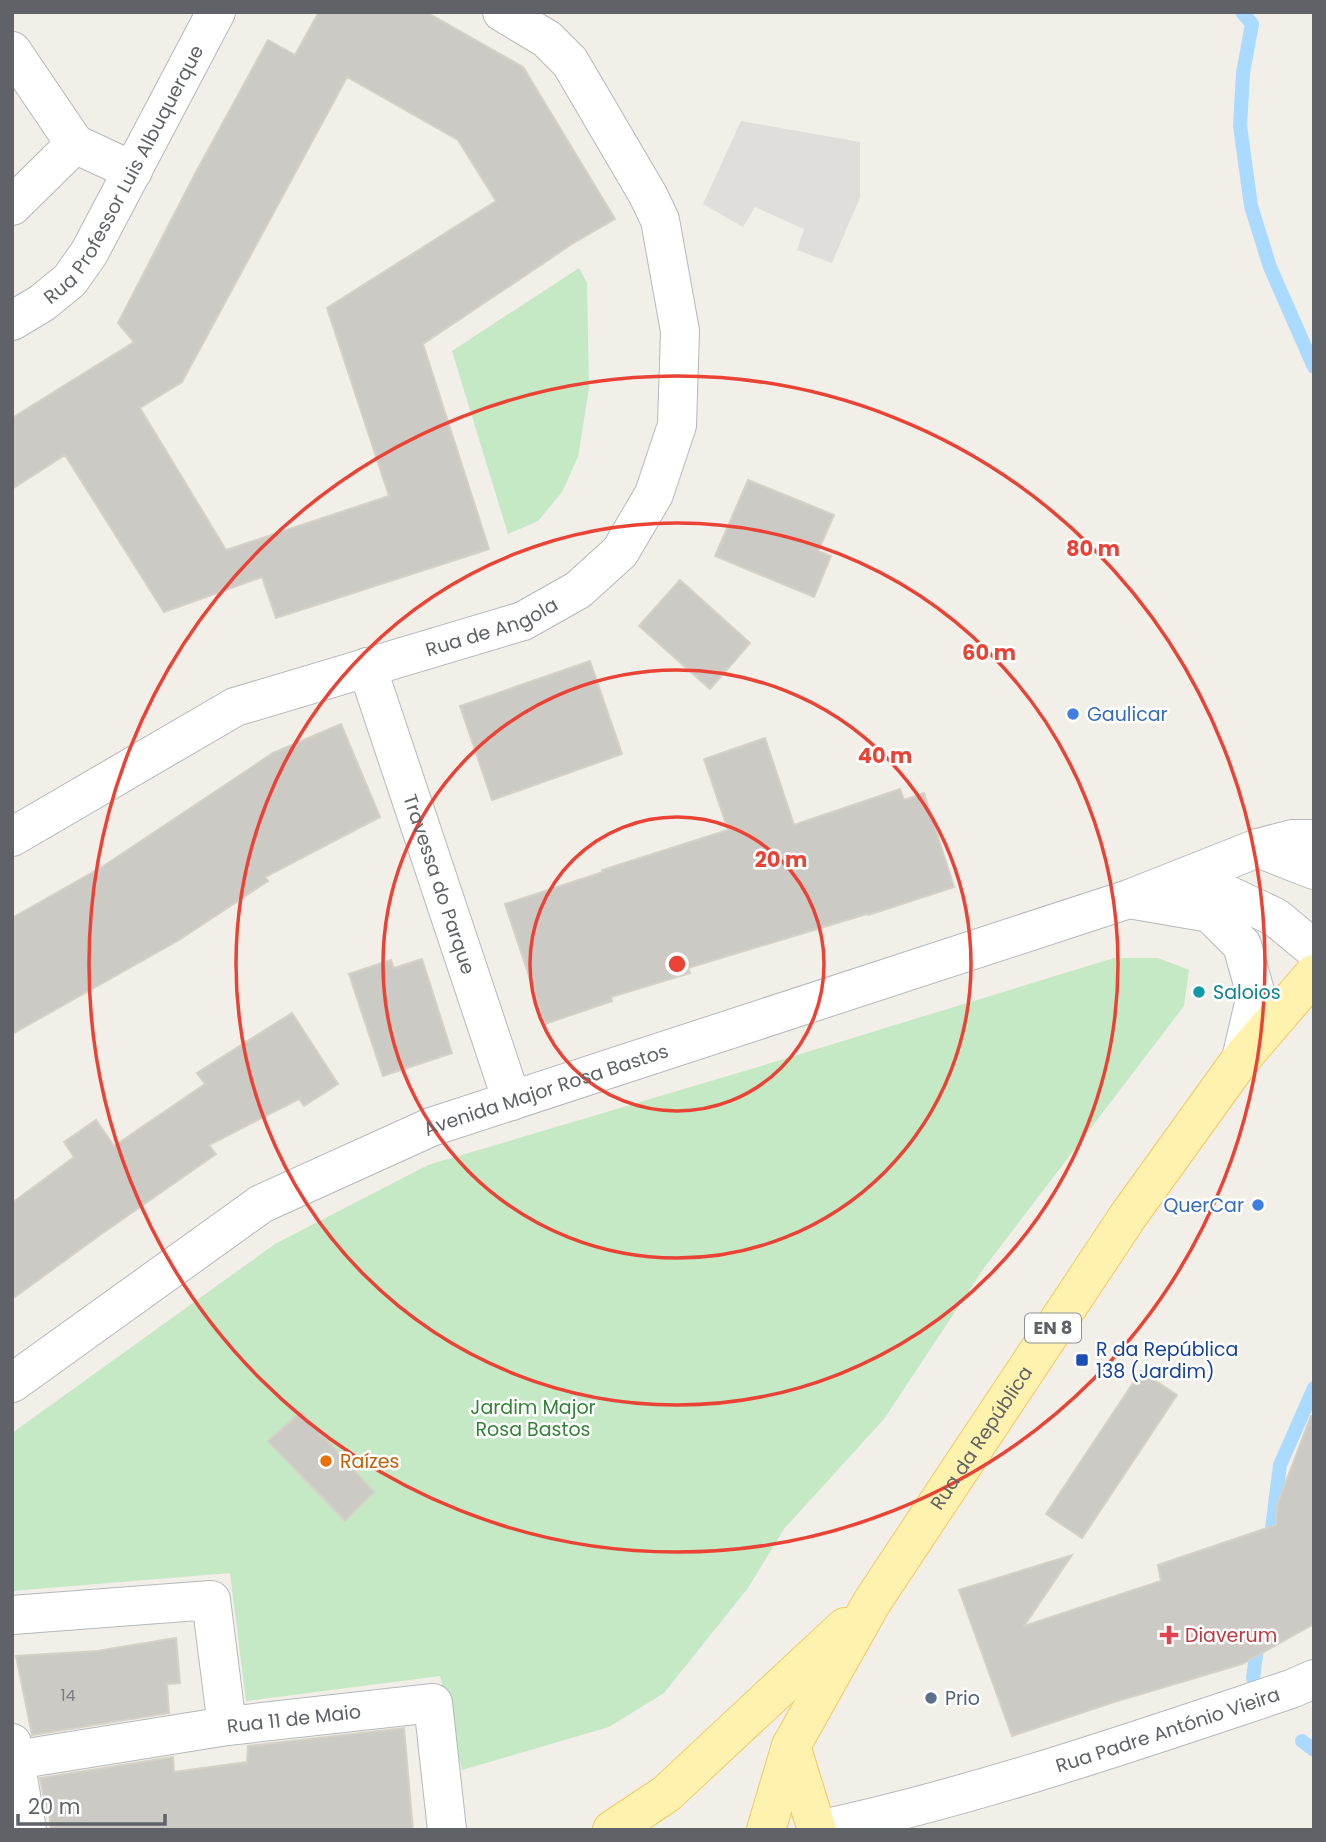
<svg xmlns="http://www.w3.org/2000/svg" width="1326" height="1842" viewBox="0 0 1326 1842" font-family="Poppins,sans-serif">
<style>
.industrial{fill:#e0deda}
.green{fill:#c5e8c5}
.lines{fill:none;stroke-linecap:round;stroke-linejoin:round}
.stream{stroke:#aadaff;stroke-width:14}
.building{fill:#cccac5;stroke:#d6d1c6;stroke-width:2;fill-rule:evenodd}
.minor-casing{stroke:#b5b8bc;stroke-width:40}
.major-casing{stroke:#f2c960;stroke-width:40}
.minor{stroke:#fff;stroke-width:38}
.major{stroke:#fff2af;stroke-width:38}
.ring{fill:none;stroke:#ea4335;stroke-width:3.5}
.shop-dot{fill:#3f7fe0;stroke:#fff;stroke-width:2.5}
.culture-dot{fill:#0f9aa8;stroke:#fff;stroke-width:2.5}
.transit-dot{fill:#1a4fb4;stroke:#fff;stroke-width:2.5}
.food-dot{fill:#e8710a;stroke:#fff;stroke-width:2.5}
.health-dot{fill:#e0444e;stroke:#fff;stroke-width:2.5}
.service-dot{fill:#5c6f8a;stroke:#fff;stroke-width:2.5}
.labels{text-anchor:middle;stroke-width:5;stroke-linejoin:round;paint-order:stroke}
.number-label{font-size:16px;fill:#7a7d7f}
.shield{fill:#fff;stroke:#8f9295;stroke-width:2}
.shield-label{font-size:18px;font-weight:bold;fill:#5f6368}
.street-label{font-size:19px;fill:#5f6368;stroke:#fff}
.shop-label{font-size:19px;fill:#366cbe;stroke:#fff;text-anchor:start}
.culture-label{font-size:19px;fill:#0d838f;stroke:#fff;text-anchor:start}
.transit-label{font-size:19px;fill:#164399;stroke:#fff;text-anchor:start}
.park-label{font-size:19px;fill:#348238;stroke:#fff}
.food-label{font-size:19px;fill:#c56008;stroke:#fff;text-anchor:start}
.health-label{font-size:19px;fill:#be3a42;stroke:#fff;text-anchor:start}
.service-label{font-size:19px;fill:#4e5e75;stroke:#fff;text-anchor:start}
.centre{fill:#ea4335;stroke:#fff;stroke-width:3.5}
.ring-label{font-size:21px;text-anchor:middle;font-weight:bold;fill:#ea4335;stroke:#fff;stroke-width:5;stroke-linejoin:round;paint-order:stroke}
</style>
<rect width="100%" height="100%" fill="#f1efe8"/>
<path class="industrial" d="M741,121L860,142V197L832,263L797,250L804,229L755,207L743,227L703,204Z"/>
<path class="green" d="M579,268L587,283L589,388L578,457L562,492L538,521L508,534L452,351Z
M1114,958H1158L1189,970L1184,1006L984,1268L884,1419L784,1529L748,1588L664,1693L609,1727L462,1770L440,1676L246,1701L230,1573L12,1591V1433L275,1244L428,1165L758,1067Z"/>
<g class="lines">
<path class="stream" d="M1242,12L1252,24L1243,73L1240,126L1251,206L1270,267L1314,367
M1270,1544L1280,1465L1314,1388
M1253,1678L1258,1640
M1302,1741L1314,1750"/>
</g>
<path class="building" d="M319,12H426L523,67L615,219L572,244L423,344L489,549L276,618L262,577L164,612L65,455L12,489V418L134,342L118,323L196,172L268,40L295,55ZM347,77L458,140L496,201L327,308L389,496L226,550L140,408L182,382Z
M748,480L834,515L818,551L831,556L814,597L715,556Z
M680,580L750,643L710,689L639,626Z
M590,661L622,754L492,800L460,706Z
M341,724L380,817L265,877L268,881L179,940L12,1034V918L102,867L273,753Z
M765,738L794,825L900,789L904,800L924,793L954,887L868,915L867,914L688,968L690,973L611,997L612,1001L545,1024L505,904L603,872L602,870L728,830L704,759Z
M422,959L452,1053L383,1076L349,974L391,960L394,968Z
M292,1013L338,1084L304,1106L299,1099L209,1145L216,1154L100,1235L12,1299V1203L74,1157L64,1142L96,1120L114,1146L205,1084L197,1073Z
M1141,1371L1177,1395L1082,1538L1046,1514Z
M301,1412L374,1492L345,1521L268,1441Z
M1311,1416L1314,1417V1624L1242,1664L1114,1702L1012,1736L959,1590L1072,1555L1024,1626L1161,1581L1158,1565L1276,1525L1277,1505Z
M176,1638L180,1683L167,1684L169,1713L32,1735L16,1656L97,1651Z
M404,1728L413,1830H51L49,1810H46L40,1778L173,1757L174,1772L247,1762L248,1746Z"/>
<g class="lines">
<g class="minor-casing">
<g id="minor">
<path d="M12,51L75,144L133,171"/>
<path d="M12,206L75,144"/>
<path id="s1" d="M12,321L42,303L70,280L89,253L216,12"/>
<path id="s2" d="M367,667L512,1101"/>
<path id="s3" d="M12,837L235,707L523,621L578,590L620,552L654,494L677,425L680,331L660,220L648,195L570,62L547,39L502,12"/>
<path d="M1258,848L1314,870"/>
<path d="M1183,891L1209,886L1275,917L1314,949"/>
<path d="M1129,899L1210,913L1242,945L1256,995L1241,1059"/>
<path id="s4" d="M12,1383L261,1204L431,1127L1129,899L1258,848L1292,839H1314"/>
<path d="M12,1615L211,1600L227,1726"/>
<path d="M12,1743L27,1830"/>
<path id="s5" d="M15,1760L227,1726L433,1703L447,1830"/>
<path id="s6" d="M818,1830C980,1795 1135,1741 1291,1689L1314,1679"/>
</g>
</g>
<g class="major-casing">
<g id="major">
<path d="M791,1746L817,1830"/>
<path d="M612,1830L666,1794L845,1627"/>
<path id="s7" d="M766,1830L791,1746L872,1602L1128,1216L1241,1059L1314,974"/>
</g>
</g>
<use href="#minor" class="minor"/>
<use href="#major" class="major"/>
</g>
<g class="ring">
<circle cx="677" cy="964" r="147"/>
<circle cx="677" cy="964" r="294"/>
<circle cx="677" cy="964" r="441"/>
<circle cx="677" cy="964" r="588"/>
</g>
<g class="shop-dot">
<circle cx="1073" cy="714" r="7"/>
<circle cx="1258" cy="1205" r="7"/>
</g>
<circle class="culture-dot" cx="1199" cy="992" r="7"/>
<rect class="transit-dot" x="1075" y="1353" width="14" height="14" rx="3.5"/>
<circle class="food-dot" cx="326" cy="1461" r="7"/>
<path class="health-dot" d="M1165.5 1624.5h7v7h7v7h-7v7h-7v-7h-7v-7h7z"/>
<circle class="service-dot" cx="931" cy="1698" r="7"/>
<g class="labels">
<g class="number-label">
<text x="68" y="1701">14</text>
</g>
<rect class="shield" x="1025" y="1313.5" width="56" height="29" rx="5"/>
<g class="shield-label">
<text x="1053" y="1334">EN 8</text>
</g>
<g class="street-label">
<text dy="7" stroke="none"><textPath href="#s1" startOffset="189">Rua Professor Luis Albuquerque</textPath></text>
<text dy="7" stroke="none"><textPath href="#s3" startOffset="527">Rua de Angola</textPath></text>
<text dy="7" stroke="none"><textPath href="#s2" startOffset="229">Travessa do Parque</textPath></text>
<text dy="7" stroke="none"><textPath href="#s4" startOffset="614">Avenida Major Rosa Bastos</textPath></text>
<text dy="7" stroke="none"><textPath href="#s7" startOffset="450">Rua da República</textPath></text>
<text dy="7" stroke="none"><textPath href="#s5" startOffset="282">Rua 11 de Maio</textPath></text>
<text dy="7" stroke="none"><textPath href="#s6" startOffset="364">Rua Padre António Vieira</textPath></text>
</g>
<g class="shop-label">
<text x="1087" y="721">Gaulicar</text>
<text x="1244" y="1212" text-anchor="end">QuerCar</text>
</g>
<g class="culture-label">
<text x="1213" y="999">Saloios</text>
</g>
<g class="transit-label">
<text x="1096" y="1356">R da República<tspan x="1096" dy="22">138 (Jardim)</tspan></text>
</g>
<g class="park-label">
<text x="533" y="1414">Jardim Major<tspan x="533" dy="22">Rosa Bastos</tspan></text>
</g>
<g class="food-label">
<text x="340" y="1468">Raízes</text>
</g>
<g class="health-label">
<text x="1185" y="1642">Diaverum</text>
</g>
<g class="service-label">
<text x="945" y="1705">Prio</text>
</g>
</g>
<circle cx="677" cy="964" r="10" class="centre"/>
<g class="ring-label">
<text x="1093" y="556">80 m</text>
<text x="989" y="660">60 m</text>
<text x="885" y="763">40 m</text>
<text x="781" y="867">20 m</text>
</g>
<rect width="1326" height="1842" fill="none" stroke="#5f6368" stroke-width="28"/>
<path d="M18 1814v10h147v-10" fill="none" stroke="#5f6368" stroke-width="3.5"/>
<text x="28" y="1814" font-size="21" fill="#5f6368" stroke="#ffffff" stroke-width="5" paint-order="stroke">20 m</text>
</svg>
